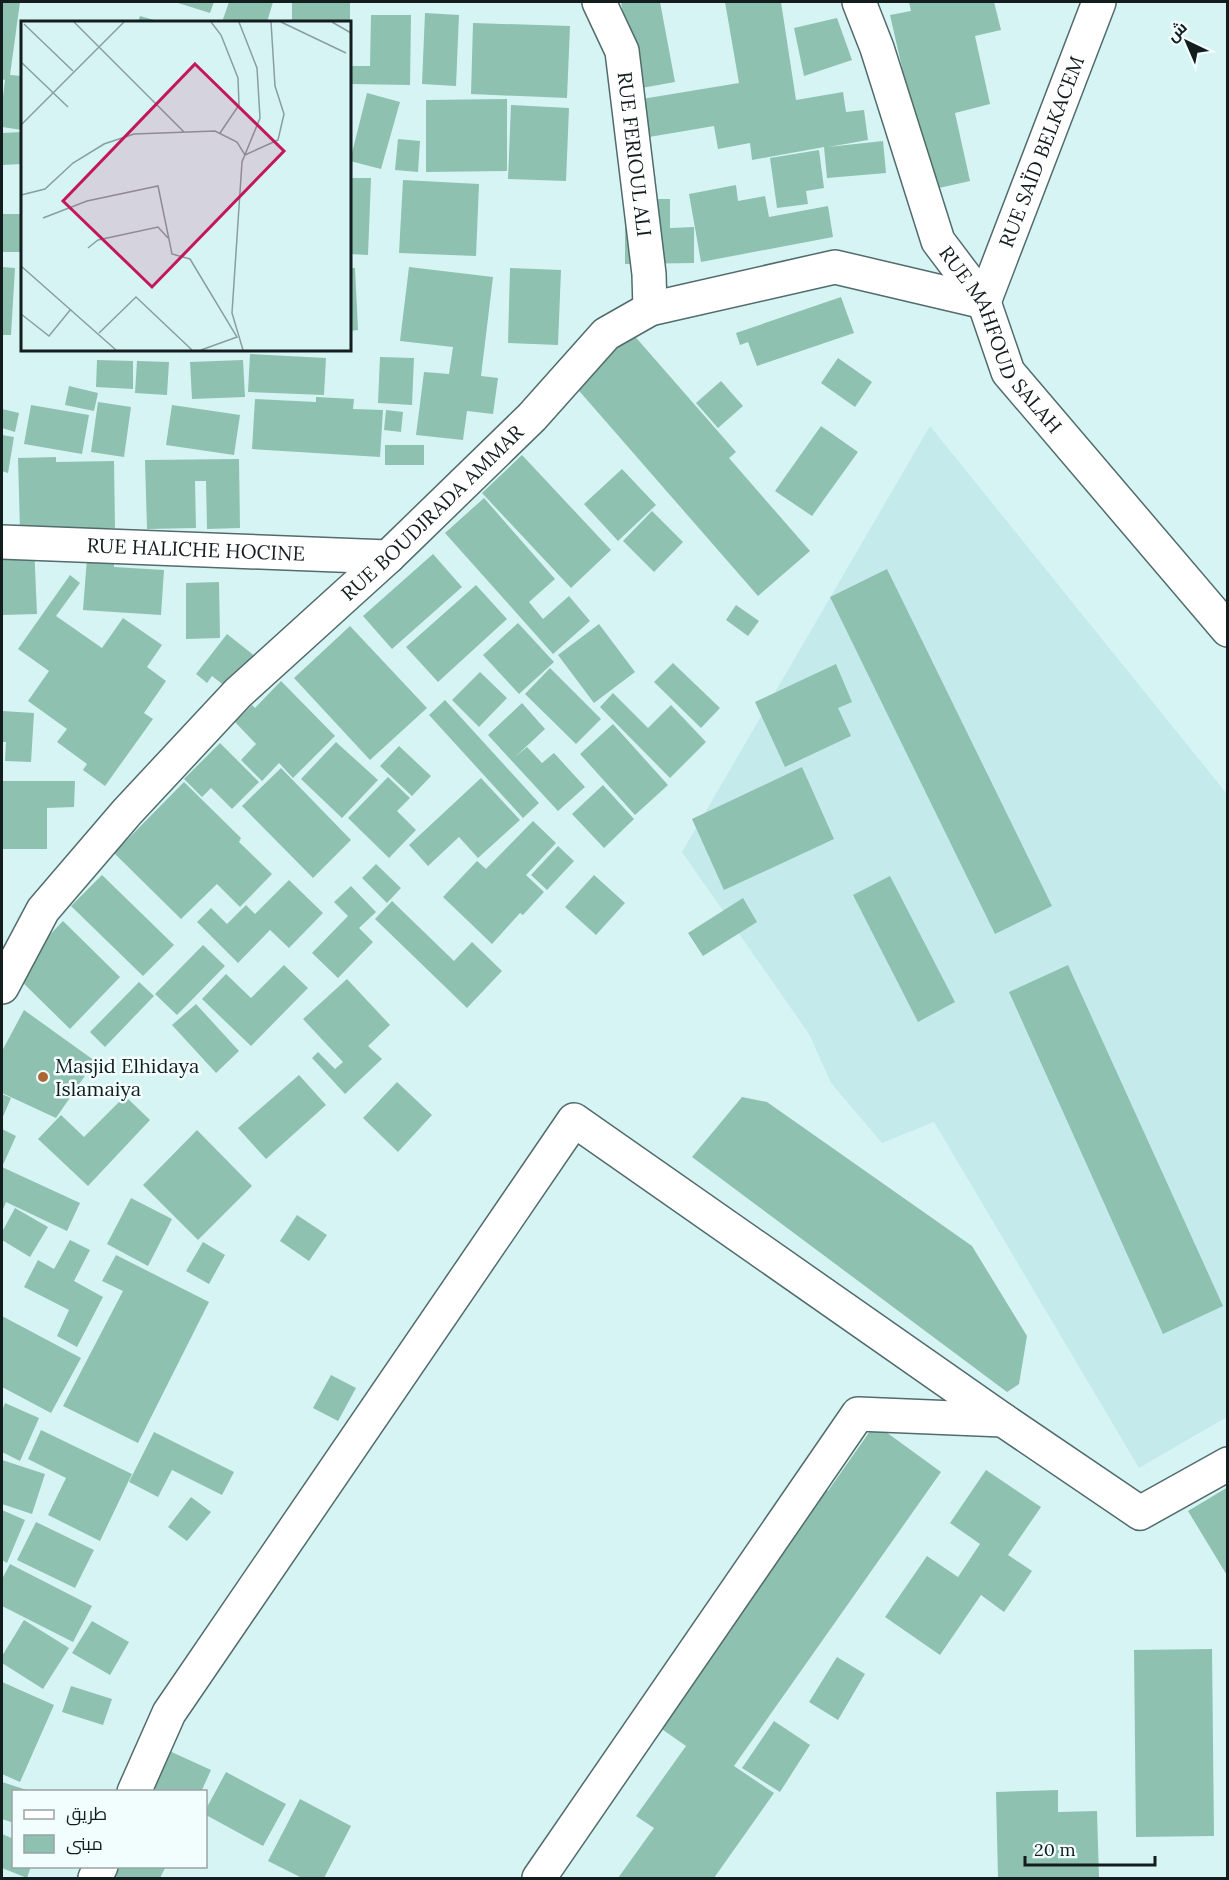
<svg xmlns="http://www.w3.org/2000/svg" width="1229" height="1880" viewBox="0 0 1229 1880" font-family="Lora,Cairo,serif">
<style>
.built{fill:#c4eaec}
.building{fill:#8ec1af}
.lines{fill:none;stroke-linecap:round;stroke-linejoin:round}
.street-casing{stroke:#526b6c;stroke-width:36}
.street{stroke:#fff;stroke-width:33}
.poi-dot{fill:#aa6933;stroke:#f2fdfe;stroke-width:2}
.labels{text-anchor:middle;stroke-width:5;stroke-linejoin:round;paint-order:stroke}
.street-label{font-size:20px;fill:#131d1e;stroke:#f2fdfe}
.poi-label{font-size:20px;fill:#131d1e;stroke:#f2fdfe;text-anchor:start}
.inset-road{fill:none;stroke:#899e9f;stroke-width:1.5}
.view{fill:#c2185b;fill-opacity:0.15;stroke:#c2185b;stroke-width:3}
.inset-edge{fill:none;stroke:#131d1e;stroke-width:3}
</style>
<rect width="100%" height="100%" fill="#d7f4f5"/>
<path class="built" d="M930,426L1227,794V1417L1139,1468L934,1122L882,1143L831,1083L809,1034L682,852Z"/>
<path class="building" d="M2,2H20L10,75L22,76V130L2,127V105L5,80L2,79Z
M175,2H214L210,13Z
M229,2H273L267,22H222Z
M292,2H350V22H292Z
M621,2H660L675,82L636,89Z
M725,2H781L796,100L843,92L846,112L864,110L868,140L828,147L883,141L886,173L827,178L824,147L752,160L750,143L718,149L714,126L649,137L642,99L739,83Z
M909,2H994L1001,30L975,36L990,104L955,113L970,181L930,190L890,15L911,11Z
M425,13L459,15L456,86L422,84Z
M371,15H411L410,85L350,84V66H370Z
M140,16L161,22H138Z
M837,18L852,60L804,76L794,28Z
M473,23L570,26L567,98L471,94Z
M367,93L400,102L381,169L350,161Z
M507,99V171L426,172V100Z
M511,105L569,108L566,181L508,179Z
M22,132V164L2,165V133Z
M398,139L420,141L418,172L395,170Z
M819,150L824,188L806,191L808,204L777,208L770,158Z
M350,178H371L368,255L350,254Z
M403,180L479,184L476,256L399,253Z
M736,185L738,201L765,196L769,217L828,206L833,237L701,262L689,194Z
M625,199H670V228L694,227V263L625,264Z
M2,214H22V252H2Z
M2,267L15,268L11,335H2Z
M409,267L493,277L481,376L498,378L493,414L467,411L463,440L416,435L424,372L449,374L453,347L400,341Z
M350,268H355L358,330L350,331Z
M510,268L561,270L558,345L508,343Z
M841,297L854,333L757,366L748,342L740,345L736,333Z
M632,333L736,452L729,458L810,551L758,596L574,385Z
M250,354L326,358L324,395L248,392Z
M380,357L414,358L412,405L378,403Z
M838,358L872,382L855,407L821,383Z
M97,360L133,361V389L96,387Z
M243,360L245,397L192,399L190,362Z
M137,361L169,362L167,395L135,393Z
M721,381L743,406L718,428L696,403Z
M69,386L98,393L94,411L65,405Z
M316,397L354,399L353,409L383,410L380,457L252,449L255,399L316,402Z
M98,402L131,407L124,457L91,452Z
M31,405L89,415L82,454L24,444Z
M172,405L240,415L234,455L166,445Z
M2,409L19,413L15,432L2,428Z
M386,410L403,412L401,432L384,430Z
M821,426L858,452L812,516L775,491Z
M2,435L14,437L8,473L2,471Z
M385,445H424V465H385Z
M522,455L611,550L571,588L482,493Z
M56,457V462L114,461L115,528L20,530L18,458Z
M239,459L240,528L207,529L206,481H195L196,528L147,529L145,460Z
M622,469L656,505L618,541L584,504Z
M484,498L555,579L529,602L543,619L569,596L590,621L553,654L445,533Z
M652,511L683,542L654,572L623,541Z
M34,545L37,614L2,615V547Z
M433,554L462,587L392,649L363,616Z
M87,558L114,559V567L164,570L161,615L83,610Z
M887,569L1052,906L995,934L830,597Z
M70,575L80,583L56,616L102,648L123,618L162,645L147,667L166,681L144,713L153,719L105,786L83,770L87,764L57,742L67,729L28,701L49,671L18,649Z
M219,582L220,638L186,639V583Z
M476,585L507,619L438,682L406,647Z
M736,605L759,621L748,636L726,620Z
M518,623L554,662L519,694L483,655Z
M599,624L635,672L594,703L558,655Z
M350,626L427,708L370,760L294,678Z
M227,634L261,661L235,694L212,676L207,683L196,674Z
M673,663L720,708L701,728L654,682Z
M836,664L852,702L838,708L851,736L785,767L755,702Z
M550,668L601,719L576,744L525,694Z
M480,672L507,698L479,727L452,700Z
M281,681L335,736L293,778L279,763L262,781L241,760L256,744L235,722L252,705L255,708Z
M613,693L648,728L671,705L706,742L670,778L600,707Z
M445,700L539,803L523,818L429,715Z
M522,703L545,729L514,758L527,747L542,763L554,753L585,787L558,811L488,735Z
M2,711L34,713L31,762L5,761L6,742H2Z
M613,724L668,785L635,815L580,754Z
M336,742L378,780L342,818L301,779Z
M220,743L259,782L232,809L211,788L202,797L184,779Z
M399,746L431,776L412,796L380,766Z
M802,767L834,839L724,890L692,819Z
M281,768L351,840L313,878L242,806Z
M388,777L410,798L397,811L416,830L389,858L348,818Z
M481,778L520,820L478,858L459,837L428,866L409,845Z
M2,781H75L74,807L47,808V849H2Z
M184,782L241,838L239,842L272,874L240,907L217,884L181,919L114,853Z
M603,785L634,819L604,848L572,814Z
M533,821L556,843L526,875L544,892L523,915L520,913L492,944L443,897L477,861L486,869Z
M558,846L574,861L547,890L531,875Z
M376,864L401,888L387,903L362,878Z
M102,875L174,945L143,976L71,906Z
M594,875L625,903L596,935L565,907Z
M890,876L955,1002L918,1022L853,895Z
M289,880L323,913L289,948L270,930L238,963L197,922L211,908L227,924L246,905L255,914Z
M351,886L376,912L359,928L373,942L338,978L312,953L348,916L334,902Z
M743,898L757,922L703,956L688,933Z
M392,901L454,961L472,942L502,971L467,1008L375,919Z
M63,921L120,977L70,1029L13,973Z
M203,945L225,966L177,1015L155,994Z
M284,965L308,988L251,1046L202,999L226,974L251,998Z
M1068,965L1223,1306L1163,1334L1009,992Z
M347,979L390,1025L368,1046L382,1059L345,1094L312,1058L318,1052L335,1069L343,1062L303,1019Z
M139,982L154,996L105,1047L90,1032Z
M196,1004L239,1051L216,1073L172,1025Z
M24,1010L95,1061L56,1118L2,1093V1051Z
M299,1075L326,1105L266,1159L238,1128Z
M397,1082L432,1115L398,1152L363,1118Z
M2,1094L11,1098L2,1119Z
M125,1096L150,1120L88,1186L38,1139L61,1115L84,1137Z
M742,1097L767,1102L972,1246L1027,1336L1019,1384L1007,1392L692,1157Z
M2,1129L16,1136L2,1167Z
M197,1130L252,1186L198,1240L143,1185Z
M2,1167L80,1203L67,1231L6,1202L2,1212Z
M131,1198L172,1219L148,1266L107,1244Z
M15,1208L48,1227L30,1257L2,1240V1232Z
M297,1215L327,1235L309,1261L280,1241Z
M70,1240L90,1250L74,1281L103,1297L77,1347L57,1336L69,1310L24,1287L38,1260L54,1269Z
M203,1242L225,1255L209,1284L186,1271Z
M116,1255L209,1302L138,1443L63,1406L123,1291L102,1281Z
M2,1316L81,1358L51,1413L2,1387Z
M331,1375L356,1388L338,1421L313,1408Z
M5,1403L39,1418L20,1461L2,1452V1411Z
M875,1424L941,1472L734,1766L774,1793L714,1878H618L654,1828L636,1816L686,1746L656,1725L815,1482L828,1491Z
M41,1430L132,1474L100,1541L48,1515L66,1478L28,1459Z
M154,1432L234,1472L222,1495L172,1470L158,1497L129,1482Z
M2,1460L45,1474L32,1514L2,1504Z
M986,1470L1041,1507L1008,1555L1032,1571L1004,1612L981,1595L940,1655L885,1617L927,1556L958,1577L980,1544L950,1523Z
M1228,1487V1577L1188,1511Z
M191,1497L211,1512L187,1541L168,1527Z
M2,1510L25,1520L7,1563L2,1560Z
M36,1522L94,1550L75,1588L17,1560Z
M10,1564L92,1606L73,1642L2,1606V1579Z
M24,1620L69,1648L43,1689L2,1663V1656Z
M92,1621L129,1642L110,1675L72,1653Z
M1212,1649L1214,1836L1136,1837L1134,1650Z
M837,1657L865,1674L838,1720L809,1702Z
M2,1682L54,1705L20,1782L2,1774Z
M71,1686L112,1699L103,1725L62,1712Z
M774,1721L810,1745L780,1792L742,1768Z
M163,1748L211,1770L201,1792H143Z
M226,1772L286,1804L263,1846L206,1815V1809Z
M2,1782L30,1791L14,1792V1823L2,1819Z
M1058,1790V1812L1097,1811L1099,1878H998L996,1792Z
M300,1799L351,1826L324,1878H302L268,1861Z
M2,1834L14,1839V1866H31L27,1878L2,1868Z
M108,1866H166L160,1878H102Z"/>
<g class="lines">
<g class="street-casing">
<g id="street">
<path id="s1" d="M599,2L622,51L649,274L650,309"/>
<path id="s2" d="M859,2L877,48L938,241L984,302L1008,372L1228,630"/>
<path id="s3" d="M2,542L388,557"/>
<path id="s4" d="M2,987L43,910L127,812L238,693L388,557L532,417L606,334L650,309L835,267L984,302L1099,2"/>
<path d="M134,1792L169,1713L574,1120L1003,1420L1140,1513L1228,1464"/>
<path d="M95,1878L101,1866"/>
<path d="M539,1878L858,1414L1003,1420"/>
</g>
</g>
<use href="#street" class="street"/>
</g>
<circle class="poi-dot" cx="43" cy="1077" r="6"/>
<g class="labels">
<g class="street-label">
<text dy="7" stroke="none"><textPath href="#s4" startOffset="1448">RUE SAÏD BELKACEM</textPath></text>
<text dy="7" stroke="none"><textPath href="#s1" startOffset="158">RUE FERIOUL ALI</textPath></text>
<text dy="7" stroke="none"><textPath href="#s2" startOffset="370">RUE MAHFOUD SALAH</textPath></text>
<text dy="7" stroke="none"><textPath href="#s4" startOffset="644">RUE BOUDJRADA AMMAR</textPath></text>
<text dy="7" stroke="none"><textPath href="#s3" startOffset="194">RUE HALICHE HOCINE</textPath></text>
</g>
<g class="poi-label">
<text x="55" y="1073">Masjid Elhidaya<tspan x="55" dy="23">Islamaiya</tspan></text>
</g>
</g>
<g transform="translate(21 21)">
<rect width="330" height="330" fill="#d7f4f5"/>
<path class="inset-road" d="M53,1L163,111M190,1L200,14L217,57L218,84L199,112M218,1L236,47L239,97L221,141L211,292L222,329M260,1L325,32M311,1L330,12M3,3L52,50M0,41L47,86M0,104L103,1M0,174L24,168L52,142L83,123L113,113L194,110L216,121L224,134L257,119L263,93L254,65L250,1M22,197L66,180L137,165L151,233L169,238L216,316L180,329M67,227L77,219L137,206L147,217M0,245L95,329M0,293L28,315L50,288M78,312L115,276L171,329"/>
<path class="view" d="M174,43L263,130L131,266L42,180Z"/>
<rect width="330" height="330" class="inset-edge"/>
</g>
<rect width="1229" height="1880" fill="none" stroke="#131d1e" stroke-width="6"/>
<rect x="12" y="1790" width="195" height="78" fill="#f2fdfe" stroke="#99a3a4" stroke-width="1.5"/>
<rect x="24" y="1810" width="30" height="9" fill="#ffffff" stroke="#99a3a4" stroke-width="1.5"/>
<text x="66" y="1820" font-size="18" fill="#131d1e">طريق</text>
<rect x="24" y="1835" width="30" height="18" fill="#8ec1af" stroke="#99a3a4" stroke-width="1.5"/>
<text x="66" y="1850" font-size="18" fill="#131d1e">مبنى</text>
<g transform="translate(1187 42) rotate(316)" stroke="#f2fdfe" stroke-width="4.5" paint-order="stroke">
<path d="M0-4.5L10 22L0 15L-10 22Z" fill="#131d1e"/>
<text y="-9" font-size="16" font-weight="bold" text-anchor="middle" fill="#131d1e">ش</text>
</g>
<path d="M1025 1856v9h130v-9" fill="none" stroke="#131d1e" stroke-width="3"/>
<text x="1034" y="1856" font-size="18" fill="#131d1e" stroke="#f2fdfe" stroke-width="4.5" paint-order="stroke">20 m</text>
</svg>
